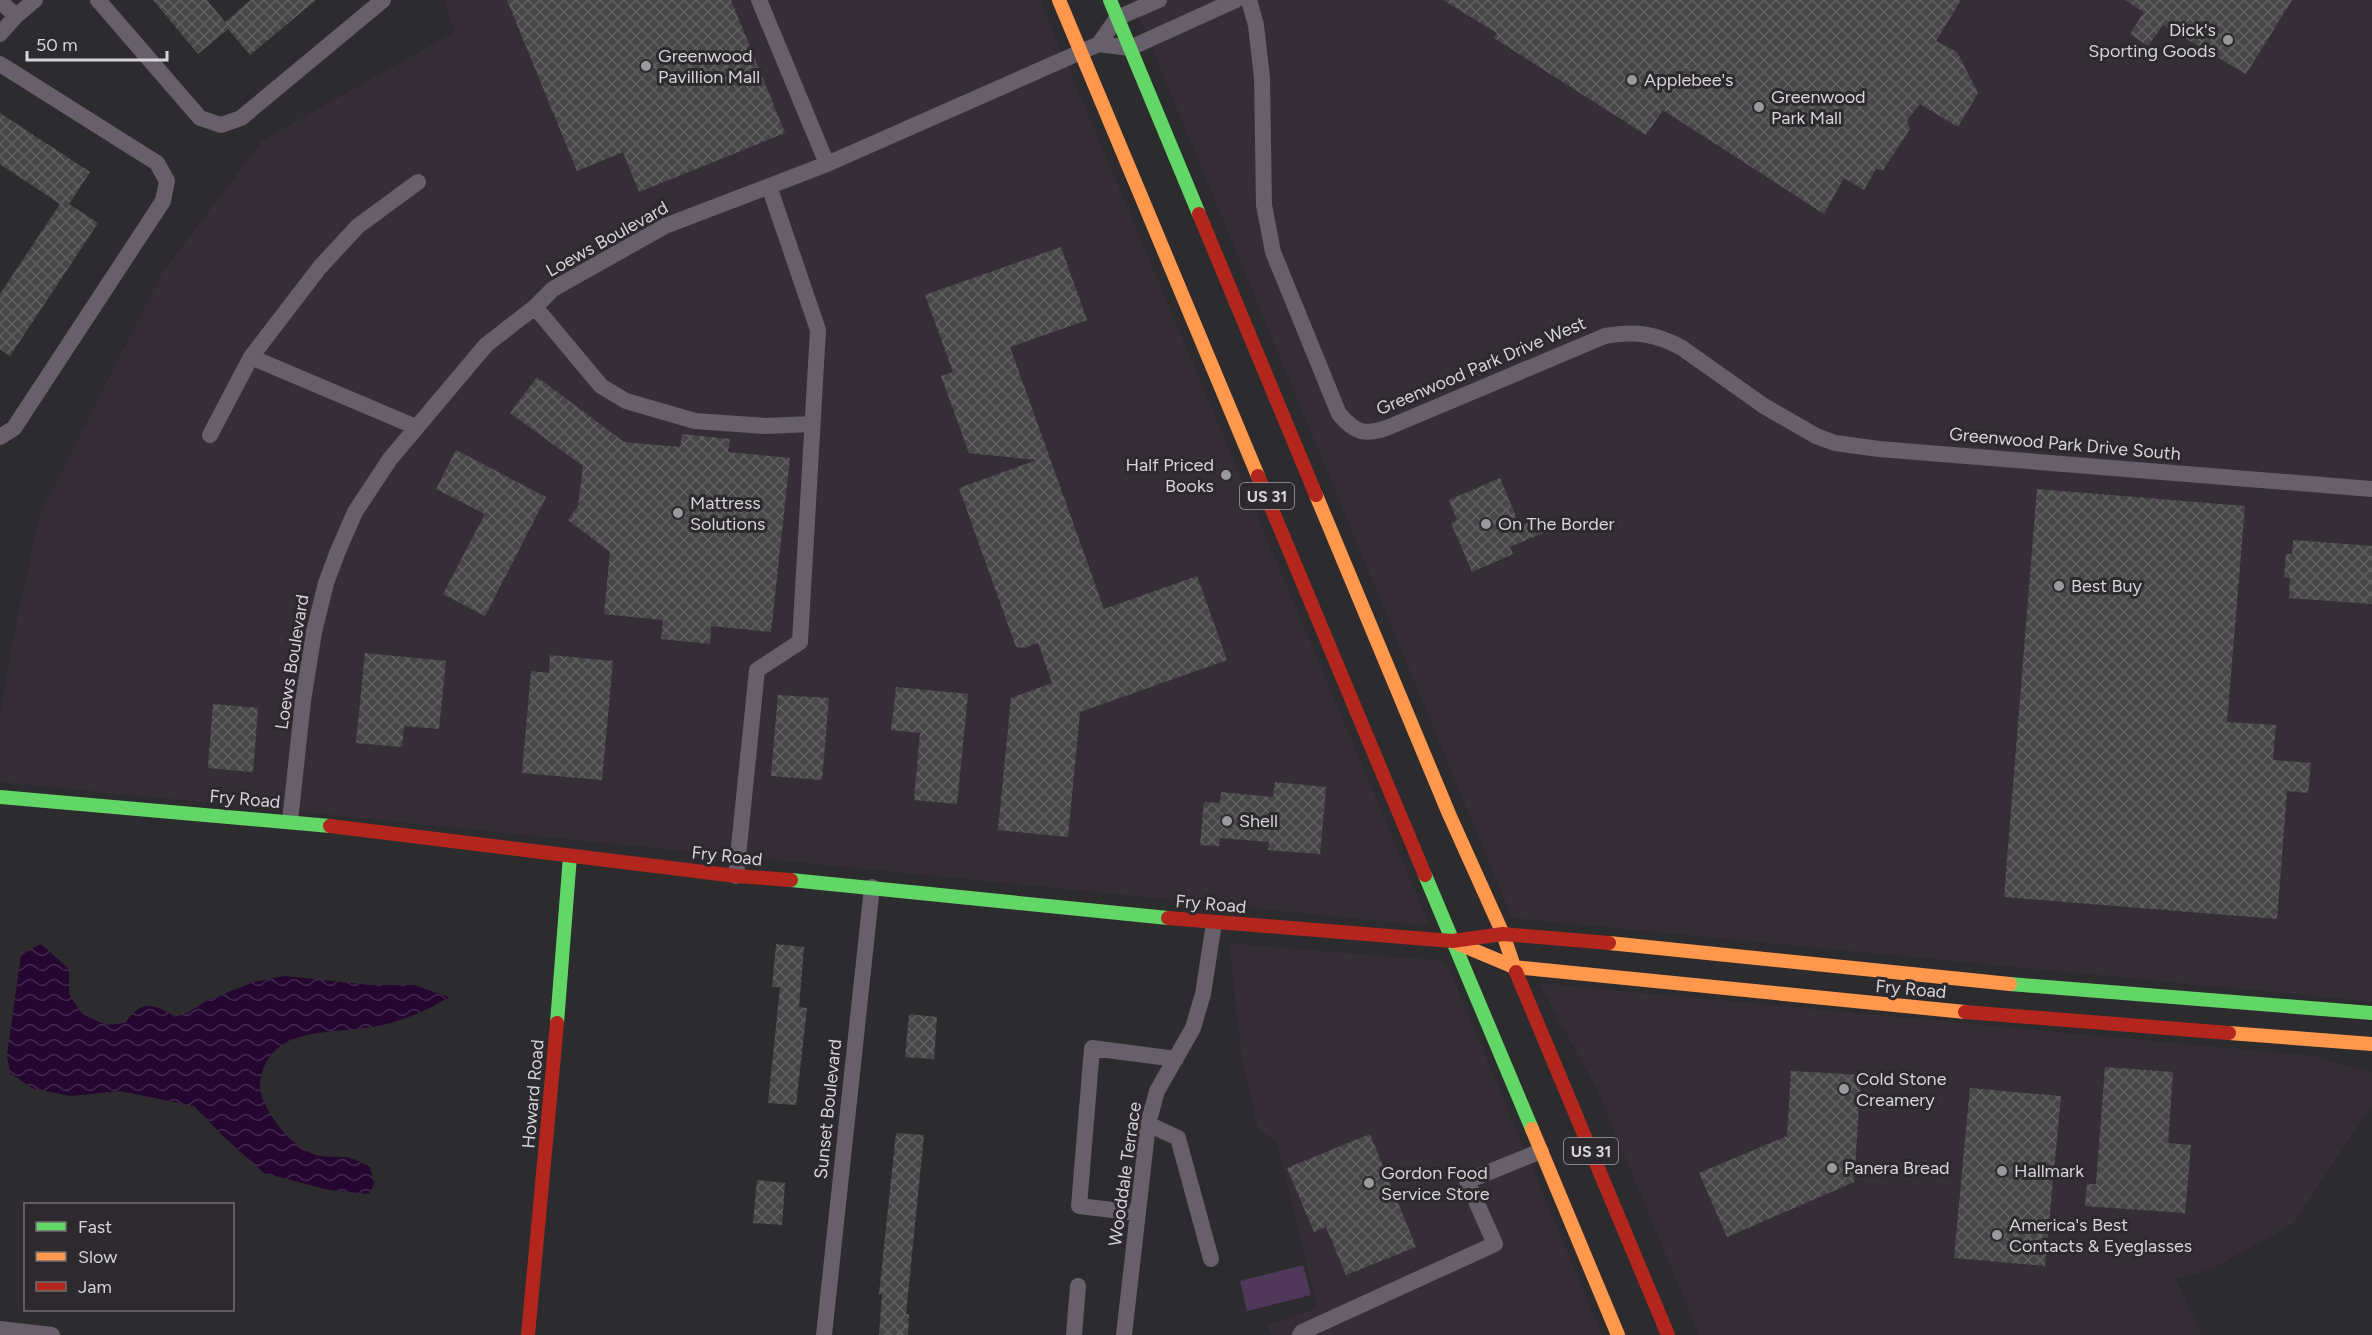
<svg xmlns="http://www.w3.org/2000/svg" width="2372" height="1335" viewBox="0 0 2372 1335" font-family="Figtree,sans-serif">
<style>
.built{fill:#352e37}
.green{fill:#4f3859}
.water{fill:url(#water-waves)}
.building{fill:url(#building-cross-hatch)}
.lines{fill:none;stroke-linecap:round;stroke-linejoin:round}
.street{stroke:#675f6a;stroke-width:16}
.fast{stroke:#63d668;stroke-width:14}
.slow{stroke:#ff974d;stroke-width:14}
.jam{stroke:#b3261e;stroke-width:14}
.poi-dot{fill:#9a999c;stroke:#2d2a2e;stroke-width:2}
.labels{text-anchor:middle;stroke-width:6;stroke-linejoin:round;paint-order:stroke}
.shield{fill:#2d2a2e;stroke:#a3a1a4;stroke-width:1.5}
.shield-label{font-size:16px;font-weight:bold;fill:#d6d4d7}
.poi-label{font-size:18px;fill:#d6d4d7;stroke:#2d2a2e;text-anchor:start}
.street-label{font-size:18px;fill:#d6d4d7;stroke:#2d2a2e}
</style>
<defs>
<pattern id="water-waves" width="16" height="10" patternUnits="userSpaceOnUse" patternTransform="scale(1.5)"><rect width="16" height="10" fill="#240630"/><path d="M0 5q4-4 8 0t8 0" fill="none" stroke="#43294d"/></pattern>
<pattern id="building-cross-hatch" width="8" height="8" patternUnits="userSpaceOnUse" patternTransform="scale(1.5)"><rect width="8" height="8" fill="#484748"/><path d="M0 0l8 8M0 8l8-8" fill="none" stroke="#626162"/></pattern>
</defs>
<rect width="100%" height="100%" fill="#2c2b2d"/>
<path class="built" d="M444,0H1040L1430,926L0,782V717L12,643L39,516L162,273L263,140L454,32Z
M1132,0H2372V1002L1512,918Z
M1229,943L1446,961L1602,1335H1272L1267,1325L1317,1308L1277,1142L1258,1129L1242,1063Z
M1539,983L2314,1056L2372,1073V1105L2293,1224L2213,1268L2176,1280L2202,1335H1699L1597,1090Z"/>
<path class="green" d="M1303,1265L1311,1295L1247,1311L1240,1281Z"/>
<path class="water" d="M41,944L69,969V994L82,1014L106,1025L125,1023C142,1000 153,1003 175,1017L187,1013L208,1000L254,982L284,976L370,985H414L449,997C427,1011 404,1020 378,1026C339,1034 282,1025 264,1067C259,1079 258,1090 264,1102C274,1123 291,1145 313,1154C322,1158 335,1156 344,1157C353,1158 362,1163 370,1167L374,1183L369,1194L329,1190L264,1173L225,1138L194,1106L120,1091L70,1096L32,1088L10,1073L7,1055L21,955Z"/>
<path class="building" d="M153,0H207L225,22L251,0H316L250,55L228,29L198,54Z
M507,0H731L785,133L639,192L623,152L577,171Z
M1443,0H1961L1936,41L1957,52L1978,93L1958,127L1920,104L1907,120L1910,129L1883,170L1876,169L1864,190L1844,178L1824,214L1663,110L1646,135L1494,38L1497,33Z
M2125,0H2292L2246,74L2163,25L2148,46L2130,34L2144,12Z
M0,113L90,172L69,204L98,223L10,356L0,349V294L60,204L0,164Z
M1061,247L1087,320L1010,347L1104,609L1197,576L1227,660L1080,712L1068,837L998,830L1011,698L1052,683L1038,643L1024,648L1016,647L959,488L1037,460L969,453L941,376L953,372L925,295Z
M537,377L624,442L680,447L682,434L730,439L728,452L790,458L771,632L711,626L710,644L661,639L663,620L604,614L610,552L568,520L578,506L583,466L510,413Z
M456,450L546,497L485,616L443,594L485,514L436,489Z
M1500,478L1520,526L1537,519L1543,533L1510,547L1513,554L1472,572L1451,523L1457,520L1449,500Z
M2037,489L2245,506L2227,722L2276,725L2273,760L2311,763L2308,793L2287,791L2277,919L2004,897Z
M2293,540L2372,546V604L2289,598L2290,578H2284L2286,554H2292Z
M365,653L446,661L439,729L404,726L402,747L356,743Z
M550,655L613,661L602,780L522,773L531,671L549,673Z
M896,687L968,694L957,804L914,800L920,733L891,730Z
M778,695L829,698L822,780L771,776Z
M213,704L258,708L253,772L208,768Z
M1275,782L1326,787L1320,854L1268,850L1269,842L1220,838L1219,846L1200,845L1204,802L1220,803L1221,792L1273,797Z
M776,944L804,947L799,1007L807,1008L796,1105L768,1103L780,987H772Z
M909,1014L937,1017L934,1059L905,1057Z
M2105,1067L2173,1072L2168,1143L2191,1145L2185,1213L2085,1206L2087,1184H2096Z
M1791,1071L1861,1075L1854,1182L1727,1237L1699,1173L1787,1136Z
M1970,1088L2061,1096L2045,1266L1954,1258Z
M896,1133L924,1135L906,1314H909L908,1335H879L882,1294H879Z
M1370,1134L1416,1247L1346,1275L1326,1227L1314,1232L1287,1168Z
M757,1180L785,1183L782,1225L753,1223Z"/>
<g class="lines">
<path class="street" d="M98,0L200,118L221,125L241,118L383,0
M759,0L827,164
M1249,0L1256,25L1262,78L1264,205L1273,252L1339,414C1355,433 1365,436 1389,427L1605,336C1635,331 1655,333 1682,348L1764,406L1816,436L1835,443L1879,449L2372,489
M0,1L16,16
M0,34L16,16L35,0
M1099,44L1130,48L1236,0
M1099,44L1117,18L1159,0
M0,64L157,163L167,181L163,201L14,428L0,437
M535,307L601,386L626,401L695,421L766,426L812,424
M251,357L416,427
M210,435L251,357L320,267L358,226L418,182
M290,821L303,701L314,632L326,583L338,551L355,512L390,459L486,345L535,307L553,289L665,226L827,164L1099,44
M736,876L757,670L800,642L818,330L769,186
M1148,1124L1178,1138L1211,1259
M1138,1213L1079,1206L1092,1048L1176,1059
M0,1329L52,1335
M824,1335L872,887
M1074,1335L1078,1286
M1124,1335L1148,1124L1157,1091L1193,1028L1203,994L1214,923
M1300,1335L1302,1332L1495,1244L1467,1181L1541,1151"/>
<path class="fast" d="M1110,0L1199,214
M0,797L330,826
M1425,875L1532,1129
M791,880L1168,918
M2010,984L2372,1013
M557,1023L570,856"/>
<path class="slow" d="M1059,0L1258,476
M1316,495L1449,814L1503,934L1516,972
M1452,941L1514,967L1965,1012
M1609,943L2010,984
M2229,1033L2372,1044
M1532,1129L1618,1335"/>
<path class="jam" d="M1199,214L1316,495
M1258,476L1425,875
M330,826L736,876L791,880
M1168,918L1452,941L1503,934L1609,943
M1516,972L1668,1335
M1965,1012L2229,1033
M528,1335L557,1023"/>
</g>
<g class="poi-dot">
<circle cx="2228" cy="40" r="6"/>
<circle cx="646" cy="66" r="6"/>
<circle cx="1632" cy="80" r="6"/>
<circle cx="1759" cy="107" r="6"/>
<circle cx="1226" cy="475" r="6"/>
<circle cx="678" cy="513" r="6"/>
<circle cx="1486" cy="524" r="6"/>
<circle cx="2059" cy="586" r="6"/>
<circle cx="1227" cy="821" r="6"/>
<circle cx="1844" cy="1089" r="6"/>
<circle cx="1832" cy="1168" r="6"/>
<circle cx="2002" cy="1171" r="6"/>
<circle cx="1369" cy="1183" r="6"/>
<circle cx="1997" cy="1235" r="6"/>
</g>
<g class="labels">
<g class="shield">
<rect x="1240" y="483" width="54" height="26" rx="4.5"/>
<rect x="1564" y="1138" width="54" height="26" rx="4.5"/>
</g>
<g class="shield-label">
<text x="1267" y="502">US 31</text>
<text x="1591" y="1157">US 31</text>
</g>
<g class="poi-label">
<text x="2216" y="36" text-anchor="end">Dick's<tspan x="2216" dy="21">Sporting Goods</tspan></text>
<text x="658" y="62">Greenwood<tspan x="658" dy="21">Pavillion Mall</tspan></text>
<text x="1644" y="86">Applebee's</text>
<text x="1771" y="103">Greenwood<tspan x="1771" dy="21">Park Mall</tspan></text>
<text x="1214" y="471" text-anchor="end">Half Priced<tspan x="1214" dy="21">Books</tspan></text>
<text x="690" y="509">Mattress<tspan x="690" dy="21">Solutions</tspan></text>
<text x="1498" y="530">On The Border</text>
<text x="2071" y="592">Best Buy</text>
<text x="1239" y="827">Shell</text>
<text x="1856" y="1085">Cold Stone<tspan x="1856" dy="21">Creamery</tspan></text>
<text x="1844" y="1174">Panera Bread</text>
<text x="2014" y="1177">Hallmark</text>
<text x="1381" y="1179">Gordon Food<tspan x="1381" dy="21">Service Store</tspan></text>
<text x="2009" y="1231">America's Best<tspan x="2009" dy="21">Contacts &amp; Eyeglasses</tspan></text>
</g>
<g class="street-label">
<text transform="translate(607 239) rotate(-29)" y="6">Loews Boulevard</text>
<text transform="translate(1481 366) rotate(-23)" y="6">Greenwood Park Drive West</text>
<text transform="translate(2065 444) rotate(5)" y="6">Greenwood Park Drive South</text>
<text transform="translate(292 662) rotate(-81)" y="6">Loews Boulevard</text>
<text transform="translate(245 799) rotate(5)" y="6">Fry Road</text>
<text transform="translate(727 856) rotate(6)" y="6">Fry Road</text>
<text transform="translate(1211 904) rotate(5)" y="6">Fry Road</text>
<text transform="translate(1911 989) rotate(5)" y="6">Fry Road</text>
<text transform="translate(533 1094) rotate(-85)" y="6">Howard Road</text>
<text transform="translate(828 1109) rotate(-84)" y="6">Sunset Boulevard</text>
<text transform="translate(1125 1174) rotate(-82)" y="6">Wooddale Terrace</text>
</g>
</g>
<rect x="24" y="1203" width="210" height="108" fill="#2d2a2e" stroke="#716e72" stroke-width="1.5"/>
<rect x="36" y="1222" width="30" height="9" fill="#63d668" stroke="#716e72" stroke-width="1.5"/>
<text x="78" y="1233" font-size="18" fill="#d6d4d7">Fast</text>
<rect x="36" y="1252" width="30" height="9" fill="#ff974d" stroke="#716e72" stroke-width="1.5"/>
<text x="78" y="1263" font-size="18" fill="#d6d4d7">Slow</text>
<rect x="36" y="1282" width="30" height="9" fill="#b3261e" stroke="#716e72" stroke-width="1.5"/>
<text x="78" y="1293" font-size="18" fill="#d6d4d7">Jam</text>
<path d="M27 51v9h140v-9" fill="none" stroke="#d6d4d7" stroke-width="3"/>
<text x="36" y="51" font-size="18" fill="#d6d4d7" stroke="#2d2a2e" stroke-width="4.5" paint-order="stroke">50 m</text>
</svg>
